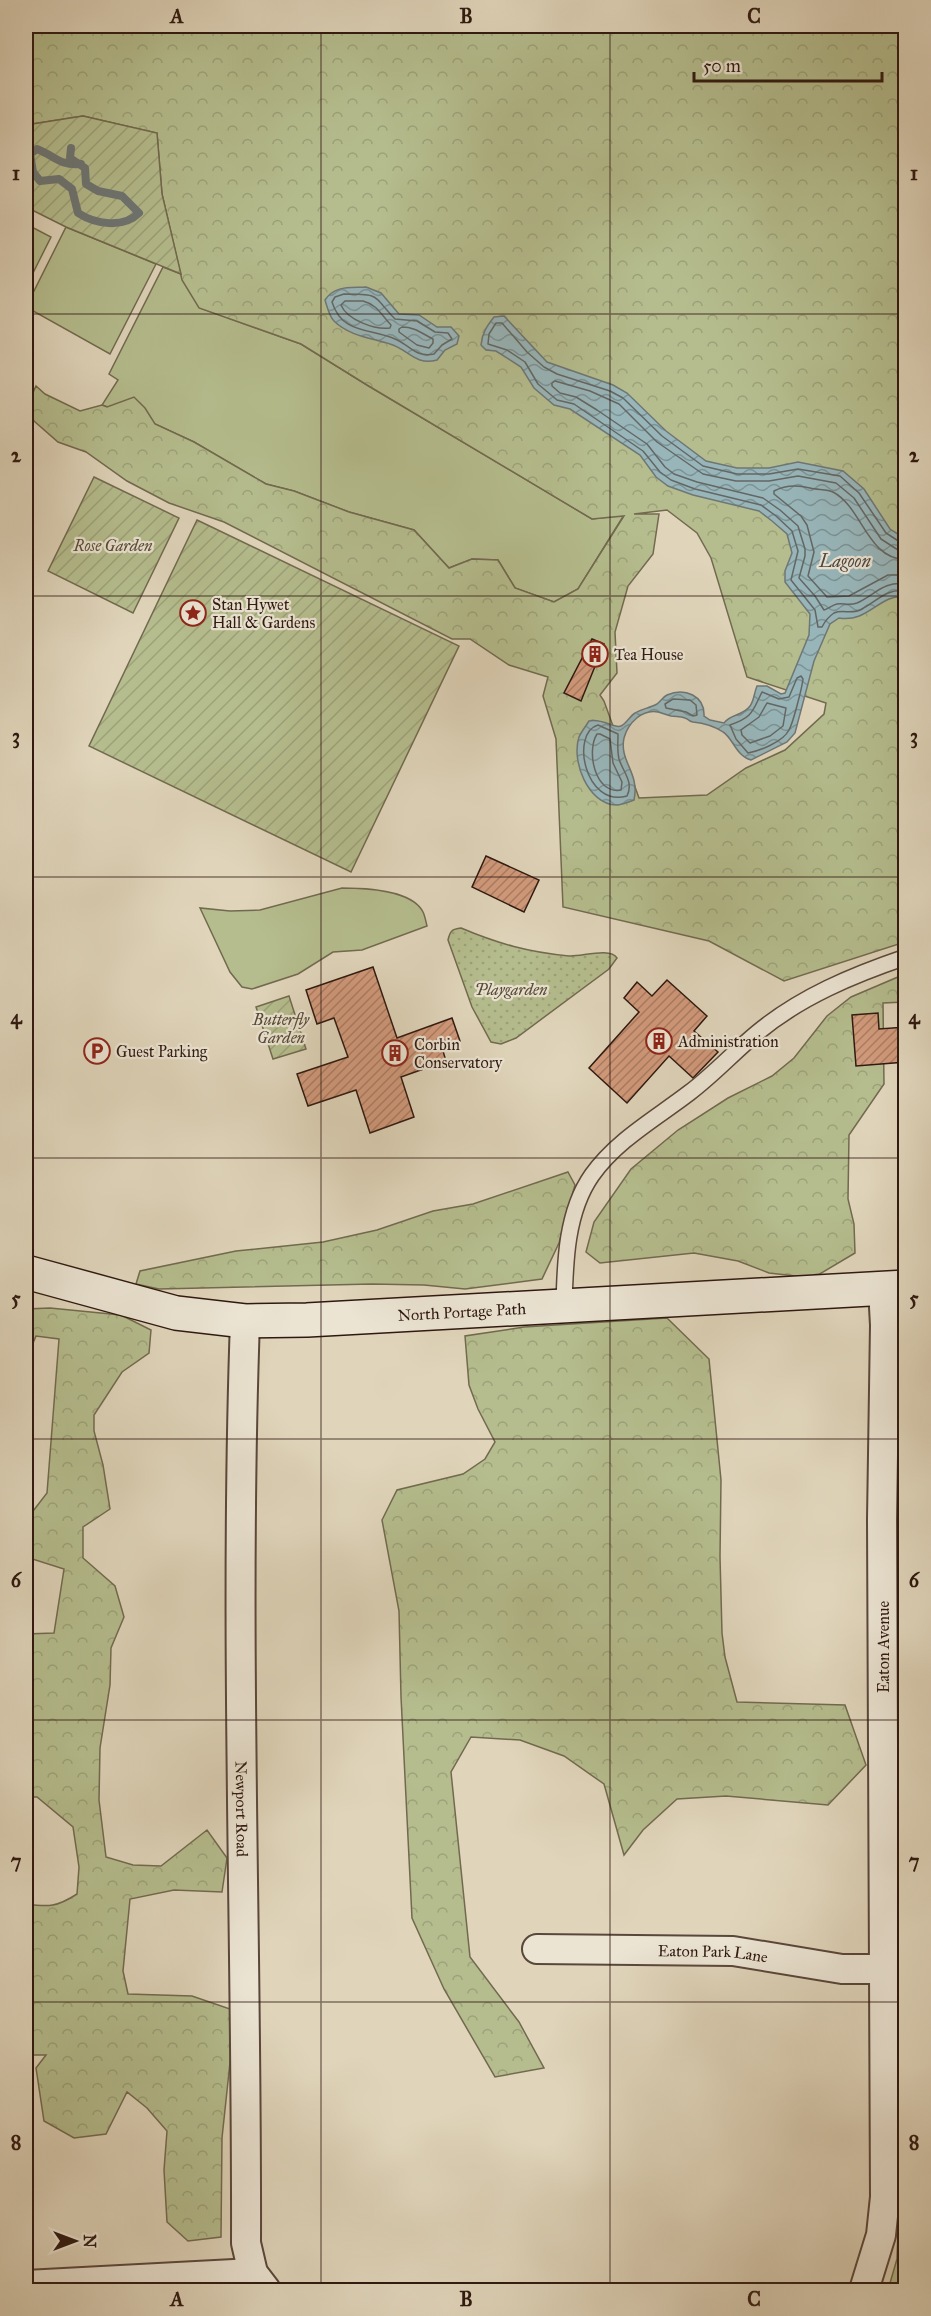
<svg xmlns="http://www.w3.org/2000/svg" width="931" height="2316" viewBox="0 0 931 2316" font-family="'IM FELL Great Primer',serif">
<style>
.grass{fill:#b5bd8e;stroke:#726a4f;stroke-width:1.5}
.forest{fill:url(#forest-crowns);stroke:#726a4f;stroke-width:1.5;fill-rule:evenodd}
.park{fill:url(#park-dots);stroke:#726a4f;stroke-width:1.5}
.garden{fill:url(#garden-furrows);stroke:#726a4f;stroke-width:1.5}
.water{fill:url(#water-waves);stroke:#6e7776;stroke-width:1.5}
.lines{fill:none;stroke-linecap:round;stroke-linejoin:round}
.shore{stroke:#636765;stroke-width:1.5}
.stream{stroke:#6e7776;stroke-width:8}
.building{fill:url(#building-hatch);stroke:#2e1810;stroke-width:1.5}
.service-casing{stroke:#5a473b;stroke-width:18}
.minor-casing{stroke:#5a473b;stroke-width:32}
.secondary-casing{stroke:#2e1810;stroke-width:36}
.service{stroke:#ebe4d3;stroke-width:15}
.minor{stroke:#ebe4d3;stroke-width:28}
.secondary{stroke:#ebe4d3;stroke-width:33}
.grid{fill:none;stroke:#2e1810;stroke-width:1.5;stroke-opacity:0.55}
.labels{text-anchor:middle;stroke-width:4.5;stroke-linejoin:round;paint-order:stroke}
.park-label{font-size:16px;font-style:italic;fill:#564a36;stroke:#ebe4d3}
.poi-label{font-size:16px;fill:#2e1810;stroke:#ebe4d3;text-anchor:start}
.street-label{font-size:16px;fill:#2e1810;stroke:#ebe4d3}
.water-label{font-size:18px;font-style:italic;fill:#4e4743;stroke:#ebe4d3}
.neatline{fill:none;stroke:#2e1810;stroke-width:2}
.grid-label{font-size:20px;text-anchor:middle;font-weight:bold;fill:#2e1810}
</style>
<defs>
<pattern id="forest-crowns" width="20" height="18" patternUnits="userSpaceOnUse" patternTransform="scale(1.5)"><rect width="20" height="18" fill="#b5bd8e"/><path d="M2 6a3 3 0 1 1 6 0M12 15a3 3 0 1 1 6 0" fill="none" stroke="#9ca279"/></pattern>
<pattern id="park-dots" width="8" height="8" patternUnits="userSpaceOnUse" patternTransform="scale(1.5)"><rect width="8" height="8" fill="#b5bd8e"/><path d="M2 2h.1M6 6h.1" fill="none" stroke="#9ca279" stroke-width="1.8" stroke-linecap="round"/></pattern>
<pattern id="garden-furrows" width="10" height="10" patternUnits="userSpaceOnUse" patternTransform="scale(1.5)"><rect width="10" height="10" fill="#b5bd8e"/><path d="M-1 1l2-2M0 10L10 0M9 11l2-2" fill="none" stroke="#9ca279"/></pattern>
<pattern id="water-waves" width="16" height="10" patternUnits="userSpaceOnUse" patternTransform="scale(1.5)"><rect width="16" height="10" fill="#98b6ba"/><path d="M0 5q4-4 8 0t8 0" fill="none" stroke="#7c9396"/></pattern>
<pattern id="building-hatch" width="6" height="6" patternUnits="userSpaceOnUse" patternTransform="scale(1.5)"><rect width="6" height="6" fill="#d29a7c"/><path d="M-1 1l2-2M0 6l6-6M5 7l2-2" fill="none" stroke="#ab7d64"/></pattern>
</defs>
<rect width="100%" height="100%" fill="#e0d5bb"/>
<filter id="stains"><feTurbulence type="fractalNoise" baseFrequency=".00333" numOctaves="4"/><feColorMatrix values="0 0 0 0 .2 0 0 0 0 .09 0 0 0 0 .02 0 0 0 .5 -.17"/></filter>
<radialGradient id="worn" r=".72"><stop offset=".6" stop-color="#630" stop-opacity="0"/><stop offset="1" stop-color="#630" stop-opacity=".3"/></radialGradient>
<path class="grass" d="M26,224L51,237L26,287Z
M66,227L156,264L110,354L26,307Z
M163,267L181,274L200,308L301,344L367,385L592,519L624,515L578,589L554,602L515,588L498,560L472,559L449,568L414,530L349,512L294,491L266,484L194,442L155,424L102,405L118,380L109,374Z
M342,888C364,888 412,890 423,912C425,916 426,922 427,926L362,950L333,952L298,974L252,989L242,987L230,972L200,908L230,911L260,910Z"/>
<path class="forest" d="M26,26H905V942L784,981L709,941L563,907L556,739L543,696L548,677L509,665L470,639H452L224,522L169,503L127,481L86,452L58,442L34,421L26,408V397L30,399L36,386L45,394L80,411L102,405L107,407L134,397L145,408L155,424L194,442L266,484L294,491L349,512L414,530L449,568L472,559L498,560L515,588L554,602L578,589L624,516L592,519L367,385L301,344L199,308L182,280L162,194L157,133L83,116L26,125ZM667,510L697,533L711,558L747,677L826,703L824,714L785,750L746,768L707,795L639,798L604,701L600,695L617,673L615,632L628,586L653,554L659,514H634Z
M905,974V1002L883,1003L884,1084L849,1135L848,1199L854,1224L855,1253L813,1278L769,1273L738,1261L694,1253L600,1263L586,1252L594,1222L631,1169L678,1130L728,1098L772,1076L794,1058L827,1016L851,997Z
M568,1172L575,1185L559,1243L542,1279L465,1289L424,1285L372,1284L159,1289L136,1284L140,1271L236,1251L323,1242L377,1230L433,1211L473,1204Z
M50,1308L121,1315L151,1330L149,1353L122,1372L94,1415V1431L103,1465L110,1509L83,1527V1558L115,1586L124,1617L111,1648L110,1685L100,1748L99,1800L106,1857L133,1865L161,1866L207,1830L227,1858L222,1892L174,1890L130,1899L123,1971L128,1994L192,1996L230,2009L231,2053L222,2138L221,2237L188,2241L167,2222L164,2170L167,2131L147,2108L127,2092L106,2134L74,2138L44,2121L36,2068L46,2055H26V1904C49,1907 57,1907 77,1894L79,1867L73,1827L37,1797H26V1634L54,1633L64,1569L26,1557V1516L30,1515L47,1493L59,1339L36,1336L26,1360V1309Z
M667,1318L709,1359L721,1480L720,1557L722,1633L725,1657L737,1702L845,1705L866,1765L828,1805L726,1796L677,1799L643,1830L624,1855L604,1784L564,1756L520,1740L471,1737L451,1772L470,1957L519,2022L544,2068L495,2077L444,1989L412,1918L401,1697L399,1611L382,1520L397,1490L463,1474L485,1459L495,1442L478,1409L469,1385L465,1336L524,1327Z
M904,2048L905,2290H888L897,2259Z"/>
<path class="park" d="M461,928C499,944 528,952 569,956C581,957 610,947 617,958L609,969L516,1038L501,1044L491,1042L472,1007L448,940C450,931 452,929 461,928Z"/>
<path class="garden" d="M83,116L157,133L162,194L181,274L66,227L26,207V125Z
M94,477L179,518L133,613L48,571Z
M197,520L459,646L351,872L89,746Z
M289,996L306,1049L273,1059L256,1007Z"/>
<path class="water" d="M366,287L381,293L399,314L419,315L437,327H451L459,336L457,344L445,350L437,360C415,366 408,349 390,344C371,338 349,336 334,321C329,316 327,306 325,300C335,285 350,288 366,287Z
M504,316L547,362L613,385L627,393L666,431L706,461L737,468H769L798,462L843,471L864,489L890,529L905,539V597C880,593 869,623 839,618L830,624L814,661L795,733L787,742L751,760C736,756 733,738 723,732C714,726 703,723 693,722C687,721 691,720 685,718C680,716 676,717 671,716C667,715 662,713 658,712C642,709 628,723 624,738C619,762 640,772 634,800C629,802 621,805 616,805C588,804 571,761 579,737C581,732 586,726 589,721C603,718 614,729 621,726C626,724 630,716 635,713C641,709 650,708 657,704C661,701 663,697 667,695C685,687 705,696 704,716L710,720L724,723C730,714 743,716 750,706C754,701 754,693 757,686H767L781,694L785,693L809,635L810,614L785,582V571L792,553L787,534L772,521L759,511L693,495L668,486L656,477L640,455L570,409L554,405L534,388L521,367L496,351L486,350L481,345C482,333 487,326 494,317Z"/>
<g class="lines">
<path class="shore" d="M344,294C381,294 372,295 395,319L417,321L435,332L448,333L452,339L442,345L434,354C415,358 410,345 395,339C369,328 342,334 332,302L335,297Z
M363,301C378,305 381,315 391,325L390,328C375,330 347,320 341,305L345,301Z
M402,327C415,327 421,333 433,339V343L429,348L417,345L399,332V329Z
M906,543L900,542L886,533L859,493L840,476L798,469L769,474H737L703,466L662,436L623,398L610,391L557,374L544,367L527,352L502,323H496L489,334L488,344L507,350L525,362L538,384L557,400L574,404L643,451L660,472L671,480L695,489L761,505L776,516L792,531L798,551L791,580L815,610L818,627H822C825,621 828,617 834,613C843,609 852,615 862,609C877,601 887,588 906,591
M906,551L898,550L881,539L854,498L836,483L798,476L769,481H736L703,474L657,442L619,404L590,391L555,381L552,383V386L560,393L576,397L597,410L647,444L665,467L674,474L697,482L763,498L780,510L798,526L805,549V556L799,578L815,596L824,610C828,609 832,605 837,604C844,603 849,606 857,603C873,596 885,580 906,584
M906,560C866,558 863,508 833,492C827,489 817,490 810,488C798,485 785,485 774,491V494L801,516L807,525L814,552L808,576L827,597L849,596L888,575H906
M801,676L803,679C802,688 793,723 789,730C783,742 759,751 748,753L736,739L730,725C753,717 752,712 762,692L779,699L789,697L797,678Z
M673,699L690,700L696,705L697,715L693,716L686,712L666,708L665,704Z
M767,703L786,708L783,726L770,736L750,743L742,735L741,730L759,717Z
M598,725L618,734C618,743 617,750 619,759C623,772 634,782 627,796C585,808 570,733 598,725Z
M597,734H600L610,739L613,763L622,782L621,790C595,795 586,751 597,734Z"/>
<path class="stream" d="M71,148L70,158L85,168L86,184L98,191L122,196L139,213C123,229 95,224 78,213L72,189L59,179L40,181L33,172L30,154L37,149C55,156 59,166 81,164"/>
</g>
<path class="building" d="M592,639L604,644L581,701L564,693Z
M486,856L539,880L524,912L472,887Z
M373,967L397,1038L452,1018L460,1041L442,1048L446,1061L401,1077L414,1117L370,1133L356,1090L308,1106L297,1074L348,1057L334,1018L317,1024L306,990Z
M667,980L707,1016L694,1031L718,1052L693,1078L669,1056L627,1103L589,1068L639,1012L624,998L637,982L652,996Z
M878,1013L879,1029L906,1027V1062L856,1066L852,1015Z"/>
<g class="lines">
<g class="service-casing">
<path id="service" d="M564,1306C565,1263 566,1212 592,1175C617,1140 655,1119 689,1093C713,1075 734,1052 757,1033C800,997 853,975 906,957"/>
</g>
<g class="minor-casing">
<g id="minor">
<path id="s1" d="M245,1321C234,1628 247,1936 246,2243L253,2273L266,2290"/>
<path id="s2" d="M537,1949L733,1951L842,1969H886"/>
<path d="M26,2285L253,2273"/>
<path d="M864,2290L881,2235L885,2197L882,1519L885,1325L883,1289"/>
</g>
</g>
<g class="secondary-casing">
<g id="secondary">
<path id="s3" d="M26,1272L176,1313L245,1321L307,1320L906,1287"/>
</g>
</g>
<use href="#service" class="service"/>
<use href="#minor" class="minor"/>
<use href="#secondary" class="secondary"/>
</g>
<path class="grid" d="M321,26V2290M610,26V2290M26,314H906M26,596H906M26,877H906M26,1158H906M26,1439H906M26,1720H906M26,2002H906"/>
<defs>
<g id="sight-ring" transform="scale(1.35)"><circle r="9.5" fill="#ebe4d3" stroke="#8f2418" stroke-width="1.5"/><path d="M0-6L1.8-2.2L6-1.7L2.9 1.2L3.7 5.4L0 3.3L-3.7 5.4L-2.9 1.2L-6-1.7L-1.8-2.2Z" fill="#8f2418"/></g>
<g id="building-ring" transform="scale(1.35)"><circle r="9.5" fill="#ebe4d3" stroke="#8f2418" stroke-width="1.5"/><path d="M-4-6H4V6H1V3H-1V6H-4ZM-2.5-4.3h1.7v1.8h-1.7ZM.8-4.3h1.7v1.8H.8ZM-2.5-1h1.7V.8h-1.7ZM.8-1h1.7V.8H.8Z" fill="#8f2418"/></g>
<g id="parking-ring" transform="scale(1.35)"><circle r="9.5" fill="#ebe4d3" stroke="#8f2418" stroke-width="1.5"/><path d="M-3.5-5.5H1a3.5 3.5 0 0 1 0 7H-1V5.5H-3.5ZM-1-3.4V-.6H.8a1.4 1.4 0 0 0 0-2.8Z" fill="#8f2418"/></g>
</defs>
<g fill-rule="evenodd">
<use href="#sight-ring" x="193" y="613"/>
<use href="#building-ring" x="595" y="654"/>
<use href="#building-ring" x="659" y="1041"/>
<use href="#parking-ring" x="97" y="1051"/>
<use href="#building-ring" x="395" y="1053"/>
</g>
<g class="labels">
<g class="park-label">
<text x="113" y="551">Rose Garden</text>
<text x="511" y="995">Playgarden</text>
<text x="281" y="1025">Butterfly<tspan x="281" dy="18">Garden</tspan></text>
</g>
<g class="poi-label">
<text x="212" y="610">Stan Hywet<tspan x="212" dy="18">Hall &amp; Gardens</tspan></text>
<text x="614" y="660">Tea House</text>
<text x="678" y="1047">Administration</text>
<text x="414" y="1050">Corbin<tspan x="414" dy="18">Conservatory</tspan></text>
<text x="116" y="1057">Guest Parking</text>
</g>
<g class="street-label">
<text dy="6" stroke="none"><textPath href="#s3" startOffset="442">North Portage Path</textPath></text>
<text transform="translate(883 1647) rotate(-90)" y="6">Eaton Avenue</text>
<text dy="6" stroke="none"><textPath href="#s1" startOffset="488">Newport Road</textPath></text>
<text dy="6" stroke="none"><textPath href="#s2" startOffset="176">Eaton Park Lane</textPath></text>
</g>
<g class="water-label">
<text x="845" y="567">Lagoon</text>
</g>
</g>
<rect width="931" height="2316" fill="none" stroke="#e0d5bb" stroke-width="66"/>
<g transform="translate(75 2241) rotate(90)" stroke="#ebe4d3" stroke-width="4.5" paint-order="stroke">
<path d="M0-4.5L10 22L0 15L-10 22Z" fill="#2e1810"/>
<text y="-9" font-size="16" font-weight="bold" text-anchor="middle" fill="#2e1810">N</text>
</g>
<path d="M694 72v9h188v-9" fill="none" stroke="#2e1810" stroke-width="3"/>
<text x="703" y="72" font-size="18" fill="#2e1810" stroke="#ebe4d3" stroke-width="4.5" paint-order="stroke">50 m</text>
<rect x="33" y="33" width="865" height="2250" class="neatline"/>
<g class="grid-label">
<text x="177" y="23">A</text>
<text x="466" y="23">B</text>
<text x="754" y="23">C</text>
<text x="16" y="180">1</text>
<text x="914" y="180">1</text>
<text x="16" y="462">2</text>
<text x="914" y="462">2</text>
<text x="16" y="743">3</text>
<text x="914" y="743">3</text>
<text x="16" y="1024">4</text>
<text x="914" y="1024">4</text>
<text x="16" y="1305">5</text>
<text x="914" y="1305">5</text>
<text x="16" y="1587">6</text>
<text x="914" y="1587">6</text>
<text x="16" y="1868">7</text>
<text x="914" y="1868">7</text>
<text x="16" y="2149">8</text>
<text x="914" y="2149">8</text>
<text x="177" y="2306">A</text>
<text x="466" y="2306">B</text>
<text x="754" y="2306">C</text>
</g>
<rect width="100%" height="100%" filter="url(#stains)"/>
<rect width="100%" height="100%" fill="url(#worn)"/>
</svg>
